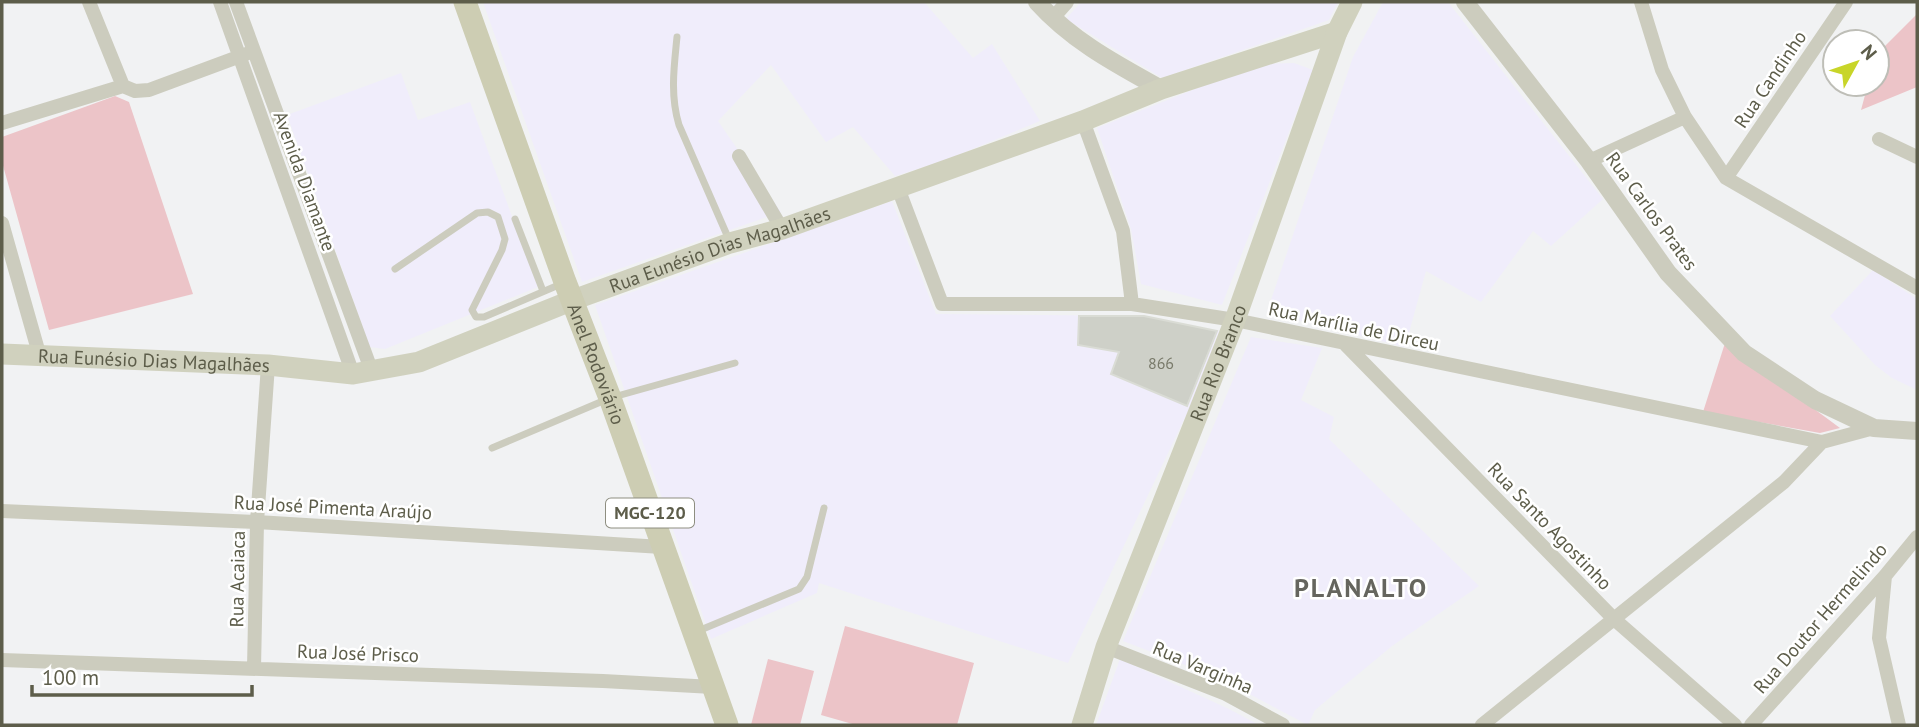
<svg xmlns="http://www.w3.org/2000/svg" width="1919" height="727" viewBox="0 0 1919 727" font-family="'PT Sans',sans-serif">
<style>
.commercial{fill:#f0edfb}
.green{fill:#ecc4c8}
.building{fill:#ced0c8;stroke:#dadcd5;stroke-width:2}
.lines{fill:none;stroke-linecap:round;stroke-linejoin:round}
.service{stroke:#ccccbe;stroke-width:7}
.minor{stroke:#ccccbe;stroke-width:14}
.tertiary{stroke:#ccccbe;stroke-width:18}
.secondary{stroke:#d0d1be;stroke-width:21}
.primary{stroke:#cdcdb3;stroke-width:23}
.labels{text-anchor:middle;stroke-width:5;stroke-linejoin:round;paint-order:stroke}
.number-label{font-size:16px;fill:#797a6a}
.shield{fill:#fff;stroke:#8e8e80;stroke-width:2}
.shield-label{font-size:18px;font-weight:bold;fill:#5d5d4a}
.street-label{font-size:19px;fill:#5d5d4a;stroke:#fff}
.district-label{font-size:26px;font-weight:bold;letter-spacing:2px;fill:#65655e;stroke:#fff}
</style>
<rect width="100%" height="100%" fill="#f1f2f3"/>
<path class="commercial" d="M483,2H924L973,58L992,44L1040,121L946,160L895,176L853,127L826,142L771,65L718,121L781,212L582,282Z
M1081,2H1338L1329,20L1162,78L1066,19Z
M1383,2H1448L1603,199L1551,246L1533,231L1481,302L1426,271L1405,347L1267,312L1353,57Z
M1294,63L1313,70L1222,305L1141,284L1131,229L1097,128L1258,64Z
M401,73L418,120L470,102L538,287L385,349L370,347L287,115Z
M892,201L936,314L1144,316L1219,331L1190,407L1068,663L819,583L817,593L711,639L595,305Z
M1873,270L1917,299V390L1892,378L1875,365L1830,316Z
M1251,337L1322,348L1301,400L1334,417L1329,439L1479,586L1392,646L1315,710L1308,725L1219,678L1123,641Z
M1120,659L1229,709L1259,725H1096Z"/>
<path class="green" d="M1917,14V87L1861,110L1868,84H1877L1878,53Z
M115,96L129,102L193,294L49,330L2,162V137Z
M1725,343L1840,428L1820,433L1703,412Z
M845,626L974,663L957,725H856L821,715Z
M768,659L814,671L800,725H751Z"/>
<path class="building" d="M1079,316H1144L1217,331L1187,406L1111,374L1119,352L1078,345Z"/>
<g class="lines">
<path class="service" d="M677,37C674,67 670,95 679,125L730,242
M515,219L543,291
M395,269L477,213L488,212L498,217L505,239L502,250L472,310L476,317H484L561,284
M492,448L610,398L735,363
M698,631L799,589L807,577L824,508"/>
<path class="minor" d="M89,2L123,86
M220,2L353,374
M236,2L372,372
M1641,2L1662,70L1685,117L1726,178L1917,288
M1052,19L1067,2
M1083,121L1123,231L1132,304
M2,123L123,86L135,91L149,90L246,54
M1879,139L1917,157
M739,156L782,229
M1589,161L1685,117
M1726,178L1846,2
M898,188L942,304H1132L1235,320L1822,442L1874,428
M2,223L40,357
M1346,345L1614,619L1735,725
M2,511L257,522L662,547
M1885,576L1879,638L1899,725
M1106,647L1226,694L1283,725
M2,660L603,681L713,687
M254,668L257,522L268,365
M1482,725L1784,482L1822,442
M1751,725L1885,576L1917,537"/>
<path class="tertiary" d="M1037,2C1072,41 1116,64 1161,89
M1465,2L1589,161L1668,273L1744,353L1815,400L1874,428L1917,431"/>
<g class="secondary">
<path id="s1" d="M2,354L268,365L353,374L419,362L573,300L730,243L782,229L1083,121L1161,89L1337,32"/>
<path id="s2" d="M1082,725L1106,647L1235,320L1337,32L1352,2"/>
</g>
<path class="primary" id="s3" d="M465,2L565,282L610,398L727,725"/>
</g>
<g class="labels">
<g class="number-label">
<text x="1161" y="369">866</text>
</g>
<rect class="shield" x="606" y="498.5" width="88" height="29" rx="5"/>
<g class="shield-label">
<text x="650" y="519">MGC-120</text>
</g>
<g class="street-label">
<text transform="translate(1770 79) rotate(-56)" y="7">Rua Candinho</text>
<text transform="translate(305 181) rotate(70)" y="7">Avenida Diamante</text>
<text transform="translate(1652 211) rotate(54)" y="7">Rua Carlos Prates</text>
<text dy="7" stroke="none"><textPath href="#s1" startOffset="740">Rua Eunésio Dias Magalhães</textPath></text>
<text transform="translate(1354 326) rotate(12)" y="7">Rua Marília de Dirceu</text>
<text dy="7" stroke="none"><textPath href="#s1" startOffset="152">Rua Eunésio Dias Magalhães</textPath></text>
<text dy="7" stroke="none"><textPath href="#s3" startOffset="385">Anel Rodoviário</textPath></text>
<text dy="7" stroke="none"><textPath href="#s2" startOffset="387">Rua Rio Branco</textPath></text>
<text transform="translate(333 507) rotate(3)" y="7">Rua José Pimenta Araújo</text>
<text transform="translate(1550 526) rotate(46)" y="7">Rua Santo Agostinho</text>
<text transform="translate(237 579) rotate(-89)" y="7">Rua Acaiaca</text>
<text transform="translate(1820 618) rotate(-49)" y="7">Rua Doutor Hermelindo</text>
<text transform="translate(358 653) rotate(2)" y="7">Rua José Prisco</text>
<text transform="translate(1203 667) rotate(23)" y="7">Rua Varginha</text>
</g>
<g class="district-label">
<text x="1361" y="597">PLANALTO</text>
</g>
</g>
<rect width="1919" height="727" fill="none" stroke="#5d5d4a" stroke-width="7"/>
<g transform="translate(1856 63) rotate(50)"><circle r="33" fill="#ffffff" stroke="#bebeb7" stroke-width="2"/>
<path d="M0-5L12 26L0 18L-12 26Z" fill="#c8d529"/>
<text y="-10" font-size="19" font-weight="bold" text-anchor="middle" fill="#5d5d4a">N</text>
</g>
<path d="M32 685v10h220v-10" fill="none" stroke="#5d5d4a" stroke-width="3.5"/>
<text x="42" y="685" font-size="21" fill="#5d5d4a" stroke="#ffffff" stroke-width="5" paint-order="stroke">100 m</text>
</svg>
